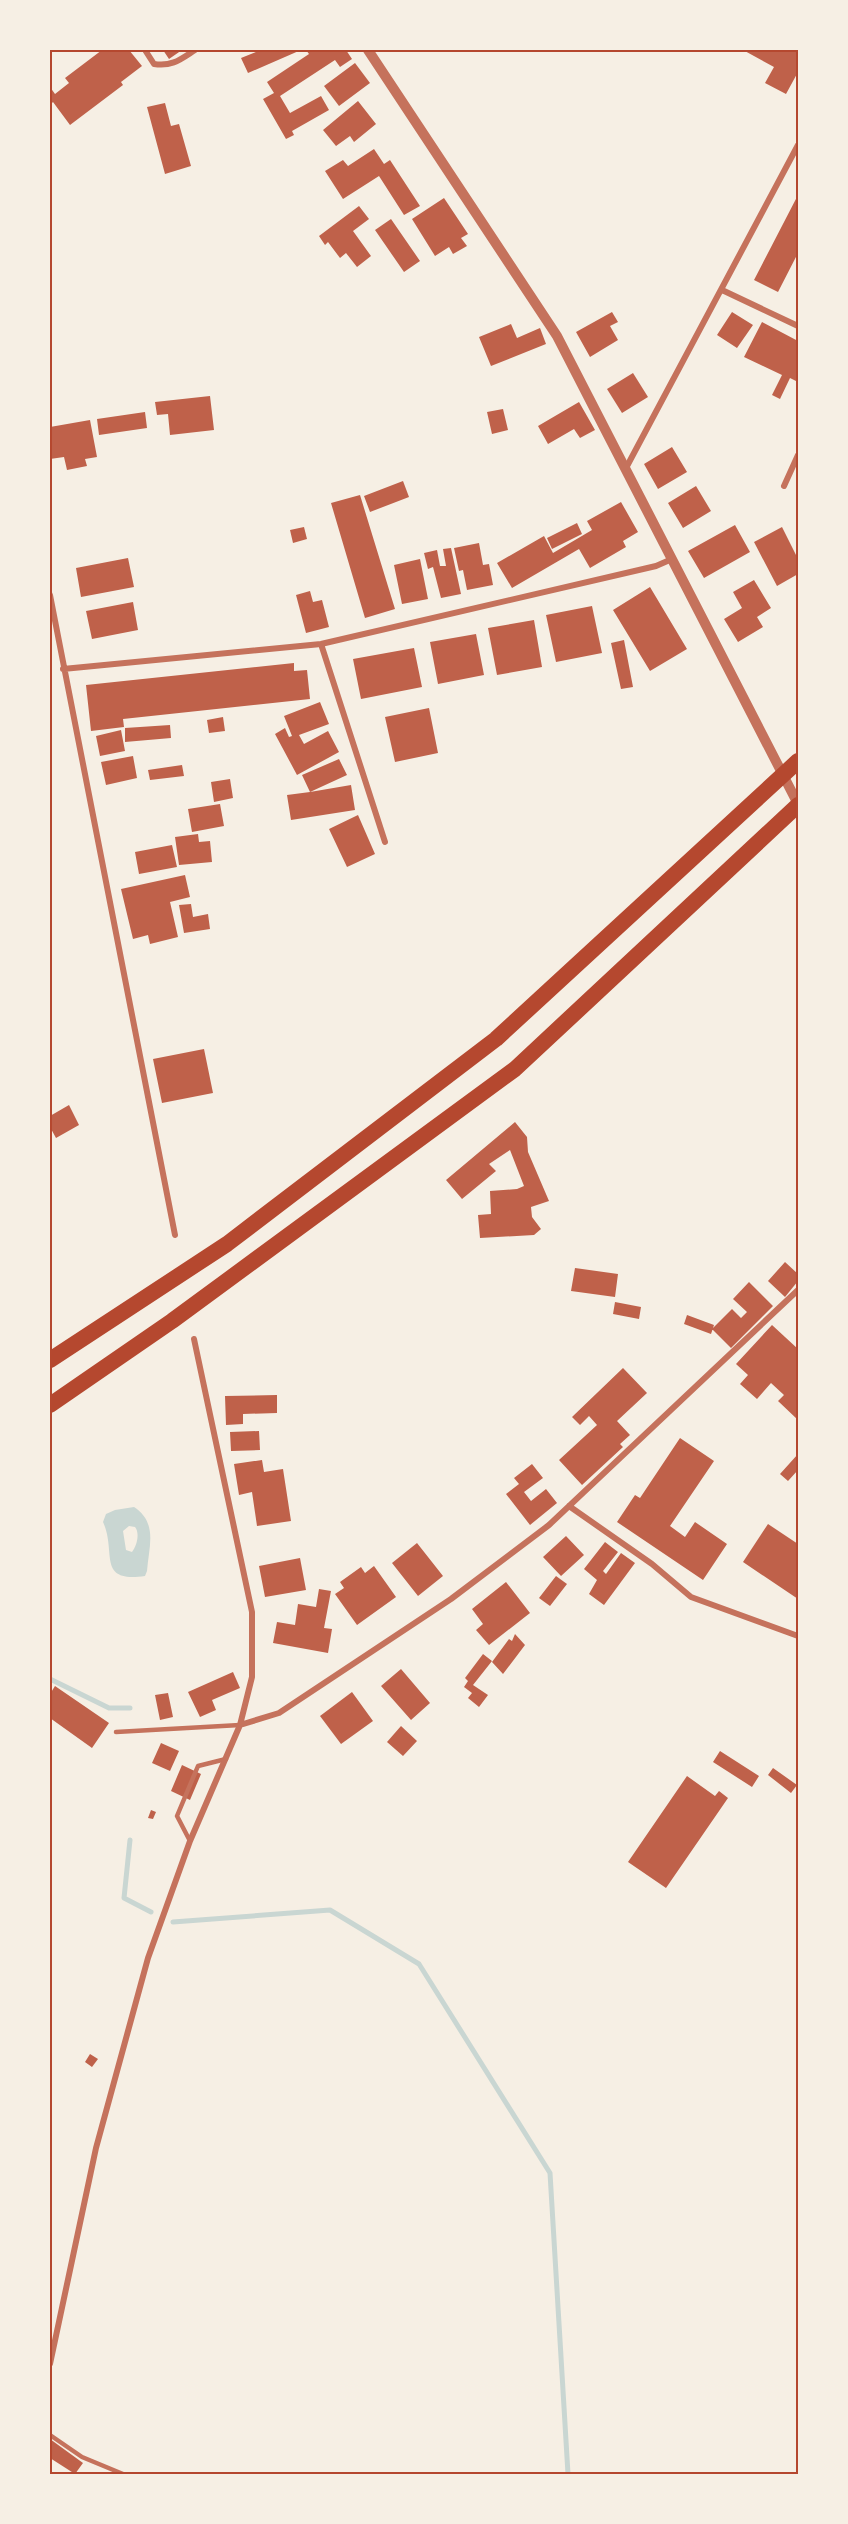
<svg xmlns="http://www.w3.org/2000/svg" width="848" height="2524" viewBox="0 0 848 2524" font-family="'Source Serif 4',serif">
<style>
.water{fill:#c9d6d2;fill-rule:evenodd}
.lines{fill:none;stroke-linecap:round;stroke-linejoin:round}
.stream{stroke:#c9d6d2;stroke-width:5}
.building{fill:#bf614a}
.service{stroke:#c5725c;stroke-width:4.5}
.minor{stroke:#c5725c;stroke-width:6}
.tertiary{stroke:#c5725c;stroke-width:10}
.motorway{stroke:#b5482f;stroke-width:16}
.neatline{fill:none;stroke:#b5482f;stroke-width:2}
</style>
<rect width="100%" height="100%" fill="#f6efe4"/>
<path class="water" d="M134,1507C158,1523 149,1546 147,1571L145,1576C96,1583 117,1552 103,1522L106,1514L115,1510ZM129,1526L135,1527C140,1533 137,1546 132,1552L126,1550L123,1531Z"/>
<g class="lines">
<path class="stream" d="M50,1679L109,1708H130
M130,1840L124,1898L151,1912
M173,1922L330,1910L419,1964L550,2173L568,2474"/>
</g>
<path class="building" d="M102,50H129L142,66L121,82L123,85L70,125L53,102L50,105V87L55,94L69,83L65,78Z
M163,50H182L169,59Z
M261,50H301L248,73L241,58Z
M306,50H346L352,59L340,67L335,60L280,96L290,113L321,96L329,110L292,131L294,135L286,139L263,99L274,93L267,82L309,54Z
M743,50H798V72L786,94L765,83L774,67Z
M355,63L370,83L339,106L324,86Z
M358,101L376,124L354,142L350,136L336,146L323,130Z
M165,103L171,126L179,124L191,166L165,174L147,107Z
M374,149L384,164L390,160L420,206L404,215L379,176L343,199L325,171L343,160L348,166Z
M798,195V253L778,292L754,280Z
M444,198L468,234L461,238L467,246L453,254L449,247L435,256L412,219Z
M359,206L369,219L353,231L371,256L357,267L346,253L340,258L328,242L325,245L319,236Z
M391,219L420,261L404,272L375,230Z
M612,312L618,322L610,326L618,340L590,357L576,332Z
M732,312L753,325L737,348L717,335Z
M762,322L798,341V382L790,378L780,399L772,395L782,375L744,357Z
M511,324L517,338L540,328L546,344L491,366L479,337Z
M633,373L648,397L622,413L607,389Z
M210,396L214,430L170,435L168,414L157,415L155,402Z
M579,402L595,430L580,438L574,429L548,444L538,426Z
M503,409L508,430L492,434L487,412Z
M145,412L147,428L99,435L97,419Z
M90,420L97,457L85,459L87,466L67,470L64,457L50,459V427Z
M672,447L687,472L658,489L644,464Z
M403,481L409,497L370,512L364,496Z
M696,486L711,511L683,528L668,503Z
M360,495L395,609L365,618L331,503Z
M621,502L638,532L623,541L626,547L590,568L579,549L512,588L497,563L544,536L553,553L592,530L587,521Z
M577,523L582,534L552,549L547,538Z
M735,525L750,552L704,578L688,551Z
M304,527L307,539L293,543L290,530Z
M782,527L798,559V574L777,586L754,542Z
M479,543L483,565L489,564L493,585L467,590L463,570L459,571L454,548Z
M451,548L461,594L441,598L433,567L428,569L424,553L437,550L440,566H446L443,549Z
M128,558L134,587L81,597L76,568Z
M420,559L428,599L402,604L394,565Z
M754,580L771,608L757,617L763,627L738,642L724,619L742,608L733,592Z
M650,587L687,649L650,671L613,610Z
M310,591L313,602L322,600L329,627L306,633L296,595Z
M133,602L138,630L92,639L86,611Z
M592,606L602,653L556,662L546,615Z
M534,620L542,667L497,675L488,628Z
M476,634L484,675L438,684L430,642Z
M624,640L633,687L621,689L611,643Z
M414,648L422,687L361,699L353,659Z
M294,663V671L307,670L310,699L123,719L124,727L91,731L86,685Z
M320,702L329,724L299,735L304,744L328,731L339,752L297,775L275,734L285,728L289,737L292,736L284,716Z
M429,708L438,753L395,762L385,717Z
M223,717L225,731L209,733L207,720Z
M170,725L171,738L125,742V728Z
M121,730L125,751L100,756L96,736Z
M133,756L137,778L106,785L101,762Z
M339,759L347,775L310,792L351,785L355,810L291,820L287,795L310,792L302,775Z
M182,765L184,776L150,780L148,770Z
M230,779L233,798L214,802L211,782Z
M220,804L224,826L192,832L188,809Z
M358,815L375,854L347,867L329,829Z
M198,834L199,842L210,841L212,862L179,865L175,837Z
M172,845L177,867L139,874L135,852Z
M185,875L190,897L170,902L178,937L150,944L148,935L133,939L121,889Z
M191,904L193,917L208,914L210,929L184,933L179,905Z
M204,1049L213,1093L162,1103L153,1059Z
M69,1105L79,1125L56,1138L50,1127V1116Z
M515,1122L527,1137L528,1152L549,1201L531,1207L532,1217L541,1229L534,1235L480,1238L478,1215L491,1214L490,1191L517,1189L524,1186L510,1150L489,1164L496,1171L462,1199L446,1180Z
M785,1262L798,1274V1281L785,1297L768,1281Z
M575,1268L618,1274L615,1297L571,1291Z
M749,1282L773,1306L731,1348L712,1329L732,1309L741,1318L747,1312L733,1299Z
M615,1302L641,1307L639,1319L613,1314Z
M687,1315L714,1325L711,1334L684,1324Z
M772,1325L798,1349V1420L778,1401L784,1395L771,1383L757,1399L740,1384L748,1375L736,1364Z
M623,1368L647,1393L617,1421L630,1435L620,1444L623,1447L582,1485L559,1460L597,1425L589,1416L580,1425L572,1417Z
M277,1395V1413L243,1414V1424L226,1425L225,1396Z
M259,1431L260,1450L231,1451L230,1432Z
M680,1438L714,1461L670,1526L685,1537L695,1522L727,1544L703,1580L617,1522L635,1495L640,1498Z
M798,1454V1470L788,1481L780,1474Z
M262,1460L264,1472L283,1469L291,1521L257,1526L252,1492L239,1495L234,1464Z
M532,1464L543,1478L524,1492L531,1501L546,1489L557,1503L530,1525L506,1494L519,1484L514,1478Z
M768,1524L798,1544V1599L743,1562Z
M566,1536L584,1555L561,1576L543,1557Z
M605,1542L618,1552L603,1571L606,1574L621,1553L635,1563L604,1605L589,1594L597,1580L584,1569Z
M417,1543L443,1576L418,1596L392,1563Z
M300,1558L306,1590L265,1597L259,1566Z
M374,1566L396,1597L357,1625L335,1594L344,1588L340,1582L361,1567L365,1573Z
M556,1576L567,1584L550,1606L539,1598Z
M506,1582L530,1613L489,1645L476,1630L483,1624L472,1609Z
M319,1589L331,1591L324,1628L332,1629L328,1653L273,1643L277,1622L295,1625L298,1604L316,1607Z
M515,1634L525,1645L503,1674L492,1662L509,1639L512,1641Z
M483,1654L492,1661L473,1685L488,1695L479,1707L468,1698L472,1693L464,1687L468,1681L465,1678Z
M401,1669L430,1703L411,1720L381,1686Z
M233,1672L240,1688L212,1700L216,1710L200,1717L188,1692Z
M55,1686L109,1723L92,1748L50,1718V1694Z
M352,1692L373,1721L341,1744L320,1716Z
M168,1693L173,1717L160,1720L155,1695Z
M401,1726L417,1741L403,1756L387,1742Z
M161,1743L179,1751L170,1771L152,1763Z
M720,1751L759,1776L752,1787L713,1762Z
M182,1765L201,1774L190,1800L171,1791Z
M773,1768L797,1785L791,1793L768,1775Z
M687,1776L715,1796L719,1791L728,1798L666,1888L628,1862Z
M151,1810L156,1812L153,1819L148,1818Z
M90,2054L98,2059L92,2067L85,2062Z
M50,2439L83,2463L75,2474L50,2458Z"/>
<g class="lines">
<path class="service" d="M116,1732L240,1725
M190,1841L177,1816L198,1766L226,1759
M50,2435L82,2457L123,2474"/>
<path class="minor" d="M145,50L154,64C172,67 181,59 195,50
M722,290L798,326
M626,468L798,145
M784,486L798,455
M50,595L175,1235
M321,644L385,842
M63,669L321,644L656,566L672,559
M569,1506L652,1564L691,1597L798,1636
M240,1725L279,1713L451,1599L549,1525L798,1290
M50,2364L96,2148L148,1958L190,1841L240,1725L252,1677V1612L194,1339"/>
<path class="tertiary" d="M368,50L557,336L798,804"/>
<path class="motorway" d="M50,1360L227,1244L496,1039L798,761
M50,1405L172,1321L515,1069L798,805"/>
</g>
<rect width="848" height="2524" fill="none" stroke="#f6efe4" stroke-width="102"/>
<rect x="51" y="51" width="746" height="2422" class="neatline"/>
</svg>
